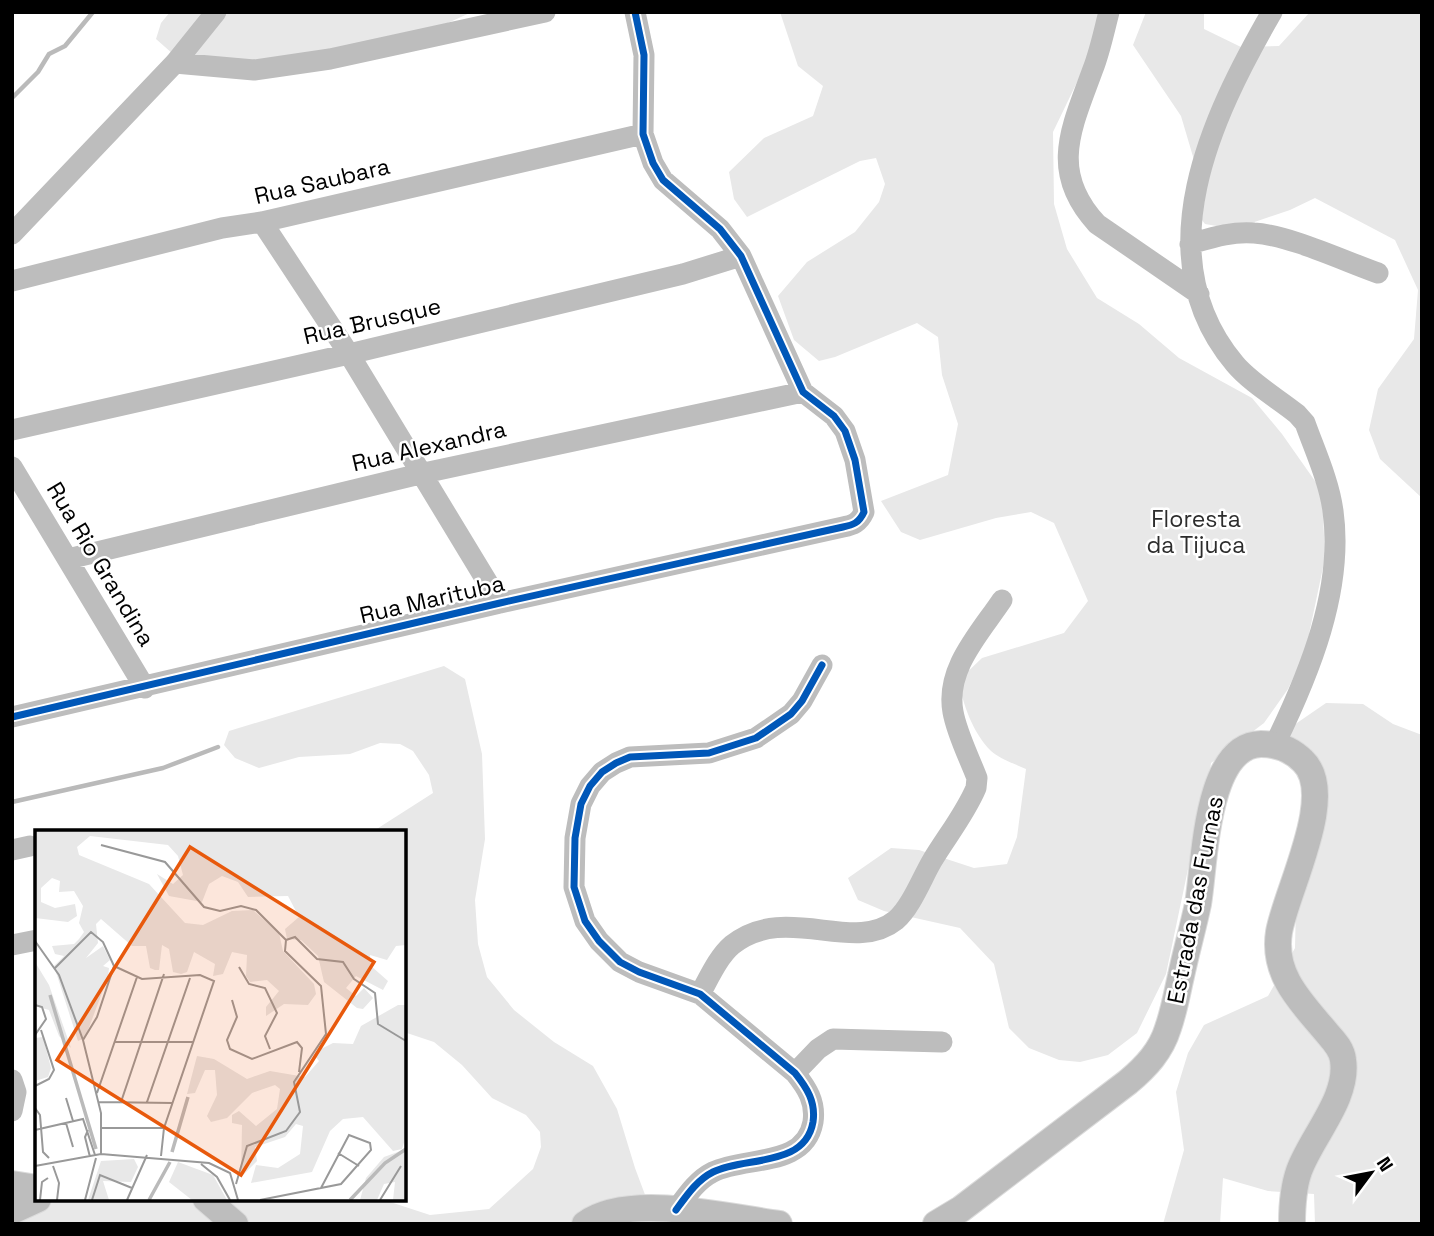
<svg xmlns="http://www.w3.org/2000/svg" width="1434" height="1236" viewBox="0 0 1434 1236" font-family="'Space Grotesk',sans-serif">
<style>
.green{fill:#e8e8e8}
.lines{fill:none;stroke-linecap:round;stroke-linejoin:round}
.stream{stroke:#bababa;stroke-width:4.5}
.major-casing{stroke:#dbdbdb;stroke-width:28}
.minor{stroke:#bdbdbd;stroke-width:21}
.major{stroke:#bdbdbd;stroke-width:26}
.cycleway-casing{stroke:#fff;stroke-width:11}
.cycleway{stroke:#0057b8;stroke-width:7}
.labels{text-anchor:middle;stroke-width:5;stroke-linejoin:round;paint-order:stroke}
.street-label{font-size:23px;fill:#000;stroke:#fff}
.park-label{font-size:23px;fill:#2d2d2d;stroke:#fff}
.inset-river{fill:none;stroke:#bababa;stroke-width:3.5}
.inset-road{fill:none;stroke:#999;stroke-width:2}
.view{fill:#e8590c;fill-opacity:0.15;stroke:#e8590c;stroke-width:3.5}
.inset-edge{fill:none;stroke:#000;stroke-width:3.5}
</style>
<rect width="100%" height="100%" fill="#fff"/>
<path class="green" d="M170,12H472L439,27L311,62L190,69L156,39L161,23Z
M780,12H1119L1080,76L1053,132L1054,204L1067,249L1097,298L1139,324L1179,358L1252,398L1282,434L1322,491L1325,558L1305,653L1288,689L1264,723L1211,763L1205,806L1192,850L1166,974L1137,1033L1108,1055L1080,1062L1059,1060L1029,1048L1009,1028L994,964L960,928L884,911L858,900L848,878L891,848L919,850L974,868L1007,864L1017,837L1026,769C1015,764 1000,759 991,751C973,733 962,703 959,680L982,658L1064,633L1088,601L1054,523L1031,512L996,518L920,540L901,532L881,501L948,475L958,424L942,375L938,337L917,323L835,357L819,361L794,340L778,296L807,262L855,232L879,202L885,184L876,158L860,161L747,217L734,199L729,172L764,138L813,116L823,86L798,66Z
M1146,12H1204V29L1241,47L1279,46L1310,12H1422V498L1380,459L1369,430L1378,389L1414,339L1418,290L1395,240L1315,198L1290,210L1234,229L1205,224L1196,212L1194,160L1181,116L1133,45Z
M444,666L465,679L482,754L485,839L475,900L478,944L487,977L514,1010L554,1042L593,1066L617,1109L635,1168L656,1224H12L50,1203L64,1199H381L430,1215L489,1209L533,1169L541,1147L540,1132L526,1115L492,1098L462,1065L434,1042L404,1032V832H372L433,793L429,775L413,751L400,744L380,743L350,754L299,757L259,768L235,758L224,745L229,731Z
M1326,703L1363,704L1393,724L1422,735V1224H1315L1314,1194L1268,1191L1223,1178L1220,1224H1163L1184,1150L1176,1092L1188,1053L1204,1025L1268,996L1295,948L1296,904L1318,817L1283,745L1294,725Z"/>
<g class="lines">
<path class="stream" d="M12,98L38,72L49,54L65,46L93,12
M12,802L163,768L218,747"/>
<g class="major-casing">
<path id="major" d="M12,1184L37,1188
M206,1199L235,1224
M12,1211L38,1199
M585,1224C629,1192 726,1217 779,1224
M936,1224L961,1209L1128,1082C1146,1067 1161,1051 1168,1028C1174,1011 1177,993 1181,976C1186,952 1193,928 1198,904C1205,864 1205,745 1261,744C1278,744 1291,749 1303,761C1338,794 1286,891 1279,932C1272,975 1302,1003 1327,1033C1334,1041 1342,1049 1343,1060C1349,1098 1311,1137 1299,1171C1293,1188 1292,1206 1292,1224"/>
</g>
<path class="minor" d="M1109,12C1104,31 1100,51 1093,69C1072,127 1048,171 1097,224L1199,294
M1272,12C1212,116 1144,256 1235,364C1251,383 1277,398 1297,414L1305,423C1315,451 1329,481 1333,511C1344,590 1309,674 1275,744
M175,63L254,70L330,59L545,12
M262,222L349,354L500,603
M12,234L175,63L216,12
M1190,244C1211,238 1232,231 1254,233C1289,235 1344,261 1378,273
M12,281L222,228L262,222L643,134
M12,430L349,354L683,274L741,256
M12,467L145,688
M68,559L424,473L803,392
M12,717L500,603L843,527C853,525 859,523 864,512L855,460L845,431L834,416L803,392L741,256L720,229L663,180L653,163L643,134L644,55L635,12
M12,850L30,846
M12,945L37,940
M700,994C709,978 718,957 732,945C786,902 853,955 896,920C911,907 922,878 932,861C947,836 965,814 976,788L977,778C969,757 957,734 953,712C945,669 980,633 1002,600
M795,1073L818,1049L833,1039L942,1042
M12,1080L16,1092L12,1111
M676,1210C687,1195 697,1180 713,1172C745,1156 805,1168 813,1122C816,1102 807,1088 795,1073L700,994L639,972L620,962L599,941L585,921L574,887L575,838L581,804L590,786L602,772L616,763L630,757L709,753L756,738L791,714L802,701L822,665"/>
<use href="#major" class="major"/>
<g class="cycleway-casing">
<path id="cycleway" d="M12,717L500,603L843,527C853,525 859,523 864,512L855,460L845,431L834,416L803,392L741,256L720,229L663,180L653,163L643,134L644,55L635,12
M676,1210C687,1195 697,1180 713,1172C745,1156 805,1168 813,1122C816,1102 807,1088 795,1073L700,994L639,972L620,962L599,941L585,921L574,887L575,838L581,804L590,786L602,772L616,763L630,757L709,753L756,738L791,714L802,701L822,665"/>
</g>
<use href="#cycleway" class="cycleway"/>
</g>
<g class="labels">
<g class="street-label">
<text transform="translate(322 181) rotate(-13)" y="8">Rua Saubara</text>
<text transform="translate(372 321) rotate(-13)" y="8">Rua Brusque</text>
<text transform="translate(429 446) rotate(-13)" y="8">Rua Alexandra</text>
<text transform="translate(101 564) rotate(59)" y="8">Rua Rio Grandina</text>
<text transform="translate(432 599) rotate(-13)" y="8">Rua Marituba</text>
<text transform="translate(1195 900) rotate(-79)" y="8">Estrada das Furnas</text>
</g>
<g class="park-label">
<text x="1196" y="527">Floresta<tspan x="1196" dy="26">da Tijuca</tspan></text>
</g>
</g>
<g transform="translate(35 830)">
<rect width="371" height="371" fill="#fff"/>
<path d="M0,1H371V115L361,116L352,130L335,125L336,136L353,151L348,160L321,146L311,158L321,166L329,158L338,168L328,179L322,178L289,152L283,126L266,110L252,109L250,99L264,87L253,66L213,67L203,52L187,46L174,54L167,72L134,66L122,44L138,54L148,45L143,26L133,15L55,6L42,17L44,25L114,54L150,93L168,95L197,81L218,80L244,103L248,121L279,154L281,164L273,175L249,174L231,186V177L244,161L232,150L215,152L211,146L212,125L197,122L188,144L178,146L180,134L159,122L152,142L146,144L138,142L134,119L127,115L124,140H120L115,138L111,116H97L66,89L61,94L63,113L51,128L68,116L75,130L68,136L74,138L73,147L50,208L43,211L19,136L29,126L20,124L17,116L39,114L44,109L49,102L44,93L48,76L39,61L24,62L25,51L17,48L6,58V72L20,78L40,74L42,86L33,92L0,88ZM0,132L14,155L36,218L24,206L14,180L0,176ZM363,175H371V306L367,319L358,321L328,287L308,289L295,301L277,342L216,353L221,335L243,338L265,324L268,296L261,294L250,307L220,317L222,331L206,347L207,295L197,293V285L204,281L221,296L242,279L245,259L240,255L217,263L192,288L176,292L172,286L182,265L180,240H170L160,263L152,264L162,226L179,229L212,249L235,241L270,247L284,231L280,226L284,220L298,213L318,214L326,196ZM8,207L16,238L13,247L0,251V208ZM371,319V370H358L360,352L349,354L342,370H325L331,348L349,327ZM66,331L99,329L103,337L96,352L68,351L74,370H53ZM143,332L178,345L192,370H157L134,352Z" fill="#e8e8e8"/>
<path class="inset-river" d="M15,165L61,319M137,322L153,267M114,370L135,332M315,370L350,333L371,319"/>
<path class="inset-road" d="M66,15L130,32L169,77L185,81L206,76L221,80L251,110M0,111L24,145L48,210L66,283V324M79,136L107,149L165,145L179,151L129,298L126,326M204,137L214,154L230,158L242,183L230,206L235,219M20,138L56,102L68,112L79,136M197,170L202,187L192,210L195,219L217,229L262,212L267,218L264,242M0,175L7,177L11,189L0,205M48,210L62,187L79,136M79,212H158M0,256L14,249L19,240L6,200M62,263L102,147M31,268L38,291M64,272L138,273M86,272L129,144M112,272L155,148M0,278L5,285L8,322L14,328M31,293L38,317M67,298H129M0,300L48,289L60,325M53,300L50,307L55,327M303,323L324,336M166,334L182,347L195,370M0,336L66,324L174,333L195,343L203,370M18,336L24,353L22,370M201,354L212,316L251,301L265,282L259,252L291,204L286,156L250,121L251,110L260,107L282,129L308,132L319,149L340,163L343,194L371,211M5,370L7,352L13,348M50,370L61,328M57,370L65,345L97,358M92,370L112,325M225,370L306,354L336,320L335,313L314,305L286,358M345,370L366,336"/>
<path class="view" d="M155,17L339,132L206,345L22,230Z"/>
<rect width="371" height="371" class="inset-edge"/>
</g>
<rect width="1434" height="1236" fill="none" stroke="#000000" stroke-width="28"/>
<g transform="translate(1371 1173) rotate(58)" stroke="#ffffff" stroke-width="5" paint-order="stroke">
<path d="M0-5L12 26L0 18L-12 26Z" fill="#000000"/>
<text y="-10" font-size="19" font-weight="bold" text-anchor="middle" fill="#000000">N</text>
</g>
</svg>
